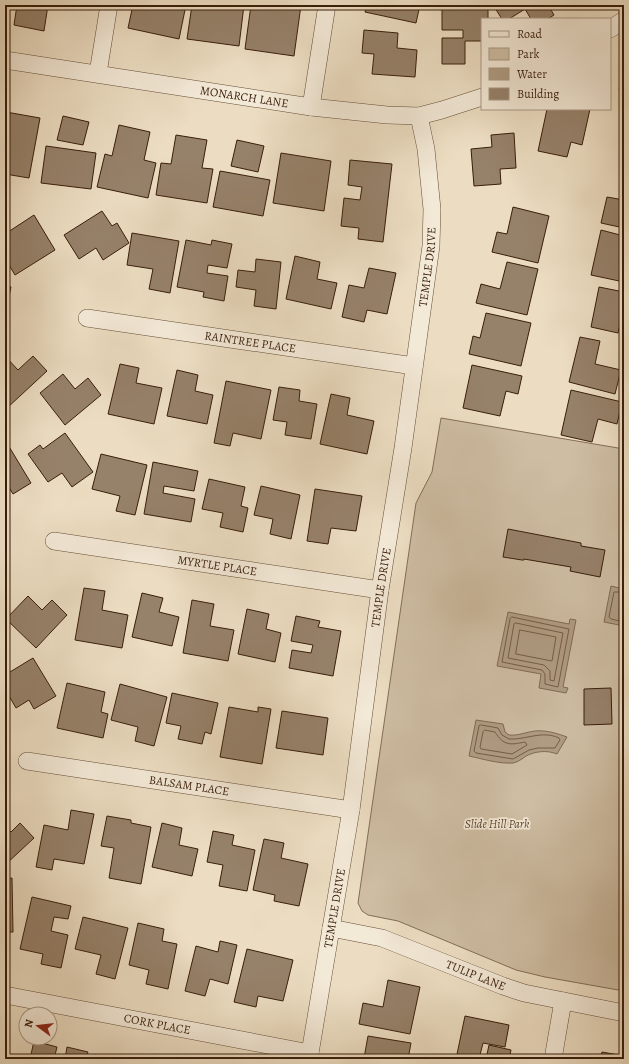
<svg xmlns="http://www.w3.org/2000/svg" width="629" height="1064" viewBox="0 0 629 1064" font-family="Alegreya,serif">
<style>
.green{fill:#cebda3;stroke:#846e56}
.water{fill:#af9c83;stroke:#806a53}
.lines{fill:none;stroke-linecap:round;stroke-linejoin:round}
.shore{stroke:#745d46;stroke-width:1}
.building{fill:#96816a;stroke:#391e0a}
.minor-casing{stroke:#664e38;stroke-width:18}
.minor{stroke:#f3e9d7;stroke-width:17}
.labels{text-anchor:middle;stroke-width:3.5;stroke-linejoin:round;paint-order:stroke}
.street-label{font-size:12px;fill:#391e0a;stroke:#f3e9d7}
.park-label{font-size:12px;font-style:italic;fill:#5e4630;stroke:#f3e9d7}
</style>
<rect width="100%" height="100%" fill="#ecddc2"/>
<filter id="stains"><feTurbulence type="fractalNoise" baseFrequency=".005" numOctaves="4"/><feColorMatrix values="0 0 0 0 .2 0 0 0 0 .09 0 0 0 0 .02 0 0 0 .5 -.17"/></filter>
<radialGradient id="worn" r=".72"><stop offset=".6" stop-color="#630" stop-opacity="0"/><stop offset="1" stop-color="#630" stop-opacity=".3"/></radialGradient>
<path class="green" d="M441,418L624,449V991L545,977L516,970L398,921L368,915L362,911L358,903L416,503L432,472Z"/>
<path class="water" d="M611,586L624,589V626L604,622Z
M508,612L569,624L570,619L576,620L563,687L568,688L566,693L539,688L541,674L497,666Z
M476,720L503,724L505,732L509,735C518,736 526,732 535,731C546,730 556,733 567,737L557,754C547,750 536,751 526,756C522,759 518,762 513,763C499,764 483,759 469,756Z"/>
<g class="lines">
<path class="shore" d="M624,592H614L609,617L611,619L624,622
M512,617L569,629L558,687L545,684V674L542,670L502,662L510,619Z
M516,623L563,633L554,681L550,680V671L544,665L508,658L514,624Z
M520,630L556,637L552,661L516,654Z
M481,725L498,728L502,735L509,739C526,740 542,730 559,738L560,740L555,748H538L529,750L513,759L476,753L474,751L479,726Z
M485,730L495,732C504,746 510,745 525,742L527,745L512,754L481,749L480,747L483,732Z"/>
</g>
<path class="building" d="M17,5H48L44,31L14,25Z
M48,5H70V9Z
M133,5H186L179,39L128,28Z
M192,5H244L239,46L187,39Z
M251,5H301L294,56L245,49Z
M367,5H420L416,23L365,12Z
M493,5H548L554,15L548,19H531L525,9L509,19H502Z
M442,9H488V19H482V41H465V64H442V38H463V30H442Z
M364,30L398,33L397,48L417,50L415,77L372,74L374,54L362,53Z
M624,70V91L619,90Z
M547,109H590L582,145L571,142L567,157L538,151Z
M6,112L40,118L29,178L5,174V118Z
M63,116L89,122L83,145L57,140Z
M119,125L150,132L144,160L156,163L148,198L97,187L105,154L112,156Z
M514,133L516,168L500,169L501,184L474,186L471,149L492,147L491,135Z
M176,135L207,140L202,168L213,169L207,203L156,195L161,163L171,164Z
M237,140L264,146L258,172L231,166Z
M624,143V162L620,161Z
M46,146L96,153L91,189L41,183Z
M281,153L331,161L324,211L273,203Z
M350,160L392,164L383,242L358,239L359,228L341,226L344,198L360,200L362,187L348,185Z
M220,171L270,180L263,216L213,207Z
M607,197L624,200V228L601,223Z
M513,207L549,216L538,263L492,252L497,232L507,234Z
M102,211L112,226L117,223L129,243L103,260L96,248L79,259L64,235Z
M34,215L55,250L15,275L5,258V234Z
M601,230L624,236V282L591,275Z
M132,233L179,241L170,293L149,289L153,269L127,265Z
M186,240L211,245L212,240L232,244L227,268L208,265L207,273L228,276L224,301L203,297L204,292L177,287Z
M295,256L320,262L317,279L337,283L331,309L286,299Z
M256,259L281,262L276,309L254,306L256,290L236,287L238,270L255,272Z
M507,262L538,269L527,315L476,303L481,284L500,289Z
M369,268L396,273L387,314L367,310L364,322L342,317L349,285L364,288Z
M5,285L11,287L5,315Z
M599,287L624,292V315H622L618,333L591,327Z
M486,313L531,323L521,366L469,354L473,336L480,338Z
M580,337L600,341L595,364L621,370L615,394L569,382Z
M5,356L18,370L33,356L47,371L7,408L5,406Z
M120,364L139,368L136,383L162,388L154,424L108,414Z
M472,365L522,376L518,394L506,391L500,416L463,408Z
M177,370L198,375L195,391L213,395L207,424L167,416Z
M63,374L75,389L88,378L101,395L65,425L40,393Z
M226,381L271,390L261,439L233,433L230,446L214,443Z
M279,387L300,390L299,401L317,404L311,439L285,435L287,422L273,420Z
M571,390L622,402L617,424L598,419L592,442L561,435Z
M331,394L350,398L347,415L374,421L367,454L320,444Z
M65,433L93,472L72,487L62,473L48,482L28,454L40,445L43,449Z
M5,440L31,483L13,494L5,481Z
M101,454L147,465L135,515L116,511L120,496L92,489Z
M153,462L198,471L194,491L164,486L163,493L195,499L191,522L144,514Z
M209,479L245,487L241,506L248,508L243,532L220,527L223,513L202,509Z
M261,486L300,495L291,539L270,534L273,519L254,515Z
M315,489L362,496L356,531L331,528L328,544L307,541Z
M508,529L581,543V546L605,550L600,577L570,571L571,567L524,559V560H522L503,557Z
M84,588L105,591L102,610L128,615L122,648L75,640Z
M142,593L163,598L159,612L179,617L172,646L132,637Z
M28,596L42,610L52,600L67,615L36,648L6,619Z
M192,600L214,604L210,626L234,630L228,661L183,653Z
M247,609L269,614L266,629L281,633L275,662L238,654Z
M296,616L320,621L318,627L341,631L333,676L289,668L292,650L311,653L313,645L291,641Z
M33,658L56,696L34,709L29,700L16,708L5,689V675Z
M67,683L105,692L101,712L108,714L103,738L57,728Z
M120,684L167,697L154,746L135,741L138,727L111,720Z
M611,688L612,724L584,725V689Z
M172,693L218,703L211,734L205,732L202,744L178,739L181,726L166,723Z
M229,707L258,712V707L271,709L262,764L220,757Z
M282,711L328,718L323,755L276,748Z
M71,810L94,814L84,864L54,859L52,870L36,867L44,825L68,830Z
M107,816L131,820V823L151,827L141,884L109,878L114,848L101,846Z
M20,823L34,838L5,865V826L11,832Z
M162,823L182,828L179,845L198,849L192,876L152,867Z
M213,831L234,835L232,845L255,850L247,891L219,886L223,865L207,862Z
M264,839L284,843L281,858L308,864L299,906L274,901L275,895L253,890Z
M12,878L13,932H5V879Z
M32,897L71,906L68,919L54,917L51,931L68,935L61,968L41,964L43,954L20,949Z
M83,917L128,928L115,979L96,974L101,955L75,949Z
M138,923L164,929L162,941L177,944L168,989L146,984L149,970L129,965Z
M220,941L237,945L228,984L210,979L205,996L185,991L196,946L218,952Z
M247,949L293,960L283,1001L258,996L256,1007L234,1002Z
M388,980L420,987L410,1034L359,1024L363,1003L383,1007Z
M465,1016L509,1025L505,1047L483,1043L479,1059H456Z
M368,1036L411,1043L408,1059H353L354,1056L364,1058Z
M34,1041L57,1047L54,1059H30Z
M489,1045L511,1050L509,1059H486Z
M67,1047L88,1052L86,1057L96,1059H65Z
M602,1052L624,1056V1059H600Z"/>
<g class="lines">
<g class="minor-casing">
<g id="minor">
<path d="M610,29L624,20"/>
<path id="s1" d="M5,60L311,107L387,115L419,116L442,110L482,97"/>
<path d="M98,73L109,5"/>
<path d="M311,107L327,5"/>
<path id="s2" d="M87,318L414,366"/>
<path id="s3" d="M54,541L380,590"/>
<path id="s4" d="M27,761L351,810"/>
<path id="s5" d="M331,928L382,938L503,986L524,993L624,1013"/>
<path id="s6" d="M5,995L310,1053"/>
<path id="s7" d="M309,1059L351,810L380,590L403,448L431,246L432,209L426,149L419,116"/>
<path d="M553,1059L563,1001"/>
</g>
</g>
<use href="#minor" class="minor"/>
</g>
<g class="labels">
<g class="street-label">
<text dy="4" stroke="none"><textPath href="#s1" startOffset="242">MONARCH LANE</textPath></text>
<text dy="4" stroke="none"><textPath href="#s7" startOffset="801">TEMPLE DRIVE</textPath></text>
<text dy="4" stroke="none"><textPath href="#s2" startOffset="165">RAINTREE PLACE</textPath></text>
<text dy="4" stroke="none"><textPath href="#s3" startOffset="165">MYRTLE PLACE</textPath></text>
<text dy="4" stroke="none"><textPath href="#s7" startOffset="477">TEMPLE DRIVE</textPath></text>
<text dy="4" stroke="none"><textPath href="#s4" startOffset="164">BALSAM PLACE</textPath></text>
<text dy="4" stroke="none"><textPath href="#s7" startOffset="153">TEMPLE DRIVE</textPath></text>
<text dy="4" stroke="none"><textPath href="#s5" startOffset="153">TULIP LANE</textPath></text>
<text dy="4" stroke="none"><textPath href="#s6" startOffset="155">CORK PLACE</textPath></text>
</g>
<g class="park-label">
<text x="497" y="828">Slide Hill Park</text>
</g>
</g>
<rect width="629" height="1064" fill="none" stroke="#ecddc2" stroke-width="20"/>
<rect x="6" y="6" width="617" height="1052" fill="none" stroke="#391e0a" stroke-width="2"/>
<rect x="10" y="10" width="609" height="1044" fill="none" stroke="#391e0a"/>
<rect x="481" y="18" width="130" height="92" fill="#f3e9d7" stroke="#a99885"/>
<rect x="489" y="31" width="20" height="6" fill="#f3e9d7" stroke="#a99885"/>
<text x="517" y="38" font-size="12" fill="#391e0a">Road</text>
<rect x="489" y="48" width="20" height="12" fill="#cebda3" stroke="#a99885"/>
<text x="517" y="58" font-size="12" fill="#391e0a">Park</text>
<rect x="489" y="68" width="20" height="12" fill="#af9c83" stroke="#a99885"/>
<text x="517" y="78" font-size="12" fill="#391e0a">Water</text>
<rect x="489" y="88" width="20" height="12" fill="#96816a" stroke="#a99885"/>
<text x="517" y="98" font-size="12" fill="#391e0a">Building</text>
<g transform="translate(38 1026) rotate(285)"><circle r="19" fill="#f3e9d7" stroke="#a99885"/>
<path d="M0-3L7 15L0 10L-7 15Z" fill="#8f2418"/>
<text y="-6" font-size="11" font-weight="bold" text-anchor="middle" fill="#391e0a">N</text>
</g>
<rect width="100%" height="100%" filter="url(#stains)"/>
<rect width="100%" height="100%" fill="url(#worn)"/>
</svg>
